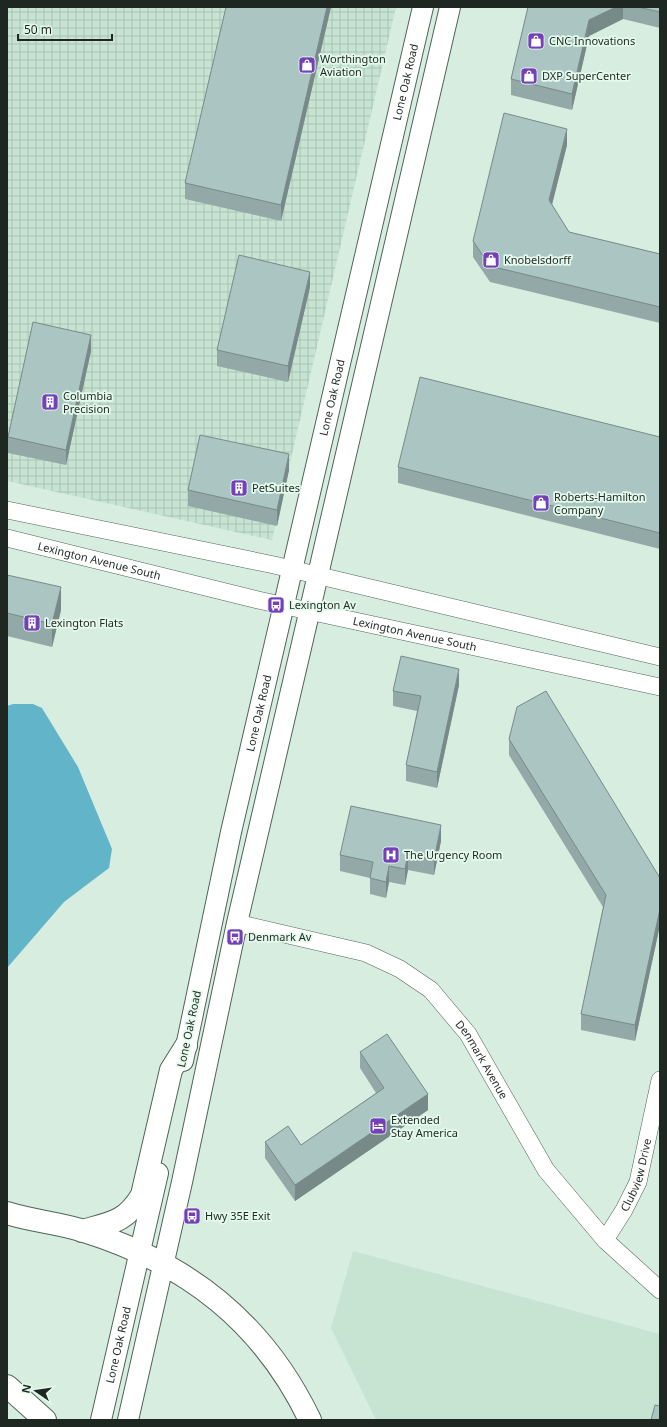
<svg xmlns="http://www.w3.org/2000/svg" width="667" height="1427" viewBox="0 0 667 1427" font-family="'Noto Sans',sans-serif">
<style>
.built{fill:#c7e3d2}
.industrial{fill:url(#industrial-grid)}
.water{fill:#62b5c9}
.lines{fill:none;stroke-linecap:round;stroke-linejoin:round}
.tertiary-casing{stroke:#516459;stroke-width:18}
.secondary-casing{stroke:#516459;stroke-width:22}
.motorway-casing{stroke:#516459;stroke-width:24}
.tertiary{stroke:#fff;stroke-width:17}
.secondary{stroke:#fff;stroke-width:20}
.motorway{stroke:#fff;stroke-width:22}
.wall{fill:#93a9a7}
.shaded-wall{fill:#788a88}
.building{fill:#abc5c2;stroke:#788a88}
.labels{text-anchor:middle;stroke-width:3.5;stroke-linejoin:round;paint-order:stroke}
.poi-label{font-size:11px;fill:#1f2722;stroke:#e4faed;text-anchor:start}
.street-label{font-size:11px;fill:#1f2722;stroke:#e4faed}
</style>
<defs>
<pattern id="industrial-grid" width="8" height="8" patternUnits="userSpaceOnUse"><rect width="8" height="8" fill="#c7e3d2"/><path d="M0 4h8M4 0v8" fill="none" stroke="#aac3b4"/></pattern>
</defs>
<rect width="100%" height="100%" fill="#d7ede0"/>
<path class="built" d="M353,1251L660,1334V1420H376L331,1328Z"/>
<path class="industrial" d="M7,7H396L272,540L7,481Z"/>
<path class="water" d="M13,704H33L42,708L78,767L112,849L109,868L64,902L7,968V706Z"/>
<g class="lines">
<g class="tertiary-casing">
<g id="tertiary">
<path d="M7,510L274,565L660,657"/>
<path id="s1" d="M7,538L258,600L660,687"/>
<path id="s2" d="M237,923L366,953L400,969L431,990L468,1034L546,1170L605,1240L660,1290"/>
<path id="s3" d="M605,1240L624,1210L638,1182L660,1080"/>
</g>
</g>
<g class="secondary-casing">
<g id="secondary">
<path id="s4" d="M183,1061L231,832L423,7"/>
<path id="s5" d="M101,1420L158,1173"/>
<path d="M128,1420L182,1182L237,923L450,7"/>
</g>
</g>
<g class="motorway-casing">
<path id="motorway" d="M7,1213C32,1221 59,1223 84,1231C187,1263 263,1322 310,1420
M82,1231C111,1223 126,1222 142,1195L171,1070L186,1046
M7,1386L45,1420"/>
</g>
<use href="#tertiary" class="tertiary"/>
<use href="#secondary" class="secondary"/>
<use href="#motorway" class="motorway"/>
</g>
<path class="wall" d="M331,7L281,221L185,199V183Z
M528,7H660V28L623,19L589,36L572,110L511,95V79Z
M567,145L552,205L569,232L660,254V323L490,282L473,257V241Z
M310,287L288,382L217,366V350Z
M91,351L66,465L8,453V437Z
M660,437V549L398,483V467Z
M289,470L277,526L188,506V490Z
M7,575L61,610L52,647L7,636Z
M459,685L437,788L406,781V765L417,711L393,706V691Z
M509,739L660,878V925L635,1041L581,1030V1014L603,907L509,755Z
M441,841L434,875L408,870L405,885L389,882L386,898L370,894V878L340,871V855Z
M360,1052L428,1110L295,1201L265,1158V1142L301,1145L376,1093L360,1068Z"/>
<path class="shaded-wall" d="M327,7H331L281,221V205Z
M616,7H623V19L589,36L572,110V94L589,20Z
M567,129V145L549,216V200Z
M310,272V287L288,382V366Z
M91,335V351L66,465V450Z
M289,454V470L277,526V510Z
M61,587V610L52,647V624Z
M459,669V685L437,788V772Z
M441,825V841L434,875V860Z
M408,854V870L405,885V869Z
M389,866V882L386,898V882Z
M660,909V925L635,1041V1025Z
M428,1094V1110L295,1201V1185Z"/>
<path class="building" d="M226,7H327L281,205L185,183Z
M528,7H616L589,20L572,94L511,79Z
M638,7H660V12Z
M504,113L567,129L549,200L569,232L660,254V307L490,266L473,241Z
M239,255L310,272L288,366L217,350Z
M33,322L91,335L66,450L8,437Z
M420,377L660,437V533L398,467Z
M200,435L289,454L277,510L188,490Z
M7,575L61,587L52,624L7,613Z
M401,656L459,669L437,772L406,765L421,696L393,691Z
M546,691L660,878V909L635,1025L581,1014L606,895L509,739L517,707Z
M351,806L441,825L434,860L408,854L405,869L389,866L386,882L370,878L373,862L340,855Z
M387,1034L428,1094L295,1185L265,1142L288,1126L301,1145L384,1088L360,1052Z
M655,1405L660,1406V1420H651Z"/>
<defs>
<g id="shop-square" transform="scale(0.9)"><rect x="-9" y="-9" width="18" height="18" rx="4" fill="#7340b7" stroke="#e4faed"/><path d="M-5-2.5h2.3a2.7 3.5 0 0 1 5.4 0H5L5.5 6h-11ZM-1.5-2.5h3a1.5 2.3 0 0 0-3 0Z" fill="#fff"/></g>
<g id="building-square" transform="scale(0.9)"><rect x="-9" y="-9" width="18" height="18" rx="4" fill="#7340b7" stroke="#e4faed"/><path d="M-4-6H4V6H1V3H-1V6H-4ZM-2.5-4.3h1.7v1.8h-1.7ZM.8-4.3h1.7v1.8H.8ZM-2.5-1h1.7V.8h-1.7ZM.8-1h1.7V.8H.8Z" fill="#fff"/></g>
<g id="bus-square" transform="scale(0.9)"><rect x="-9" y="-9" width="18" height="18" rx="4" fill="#7340b7" stroke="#e4faed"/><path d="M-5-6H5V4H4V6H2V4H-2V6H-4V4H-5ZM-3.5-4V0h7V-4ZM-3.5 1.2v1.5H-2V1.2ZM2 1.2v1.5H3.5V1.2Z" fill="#fff"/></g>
<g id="hospital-square" transform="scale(0.9)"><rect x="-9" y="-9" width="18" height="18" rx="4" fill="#7340b7" stroke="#e4faed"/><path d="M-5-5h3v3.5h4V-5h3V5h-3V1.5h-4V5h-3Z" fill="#fff"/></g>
<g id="hotel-square" transform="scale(0.9)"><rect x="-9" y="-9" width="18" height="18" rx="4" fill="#7340b7" stroke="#e4faed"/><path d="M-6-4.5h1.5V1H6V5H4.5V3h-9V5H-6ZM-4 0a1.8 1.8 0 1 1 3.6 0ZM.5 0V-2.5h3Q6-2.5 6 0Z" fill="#fff"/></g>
</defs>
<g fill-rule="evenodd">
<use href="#shop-square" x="536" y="41"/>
<use href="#shop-square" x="307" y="65"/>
<use href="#shop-square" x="529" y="76"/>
<use href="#shop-square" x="491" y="260"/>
<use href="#building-square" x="50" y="402"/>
<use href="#building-square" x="239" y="488"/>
<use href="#shop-square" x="541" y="503"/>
<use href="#bus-square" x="276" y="605"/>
<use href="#building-square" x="32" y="623"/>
<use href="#hospital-square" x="391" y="855"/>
<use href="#bus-square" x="235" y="937"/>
<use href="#hotel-square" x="378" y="1126"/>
<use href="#bus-square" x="192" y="1216"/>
</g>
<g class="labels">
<g class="poi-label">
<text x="549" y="45">CNC Innovations</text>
<text x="320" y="63">Worthington<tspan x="320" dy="13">Aviation</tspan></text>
<text x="542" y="80">DXP SuperCenter</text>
<text x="504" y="264">Knobelsdorff</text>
<text x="63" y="400">Columbia<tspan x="63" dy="13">Precision</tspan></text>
<text x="252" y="492">PetSuites</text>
<text x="554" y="501">Roberts-Hamilton<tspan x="554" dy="13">Company</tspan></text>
<text x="289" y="609">Lexington Av</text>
<text x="45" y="627">Lexington Flats</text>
<text x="404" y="859">The Urgency Room</text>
<text x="248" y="941">Denmark Av</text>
<text x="391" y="1124">Extended<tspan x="391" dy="13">Stay America</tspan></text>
<text x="205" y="1220">Hwy 35E Exit</text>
</g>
<g class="street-label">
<text dy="4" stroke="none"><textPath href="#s4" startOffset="1004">Lone Oak Road</textPath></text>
<text dy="4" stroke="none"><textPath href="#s4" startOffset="680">Lone Oak Road</textPath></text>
<text dy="4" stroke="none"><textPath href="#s1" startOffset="95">Lexington Avenue South</textPath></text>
<text dy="4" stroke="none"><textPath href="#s1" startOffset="419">Lexington Avenue South</textPath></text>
<text dy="4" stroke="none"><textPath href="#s4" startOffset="356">Lone Oak Road</textPath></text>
<text transform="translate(189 1029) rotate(-78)" y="4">Lone Oak Road</text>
<text dy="4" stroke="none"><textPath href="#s2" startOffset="294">Denmark Avenue</textPath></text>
<text dy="4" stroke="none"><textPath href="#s3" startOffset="73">Clubview Drive</textPath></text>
<text dy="4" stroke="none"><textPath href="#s5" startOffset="77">Lone Oak Road</textPath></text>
</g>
</g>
<rect width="667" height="1427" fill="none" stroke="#1f2722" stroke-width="16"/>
<g transform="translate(36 1391) rotate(283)" stroke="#e4faed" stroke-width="3" paint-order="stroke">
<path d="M0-3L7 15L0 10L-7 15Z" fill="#1f2722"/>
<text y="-6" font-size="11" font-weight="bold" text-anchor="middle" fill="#1f2722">N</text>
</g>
<path d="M18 34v6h94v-6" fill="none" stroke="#1f2722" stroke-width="2"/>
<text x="24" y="34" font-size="12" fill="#1f2722" stroke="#e4faed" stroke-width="3" paint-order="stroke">50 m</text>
</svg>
